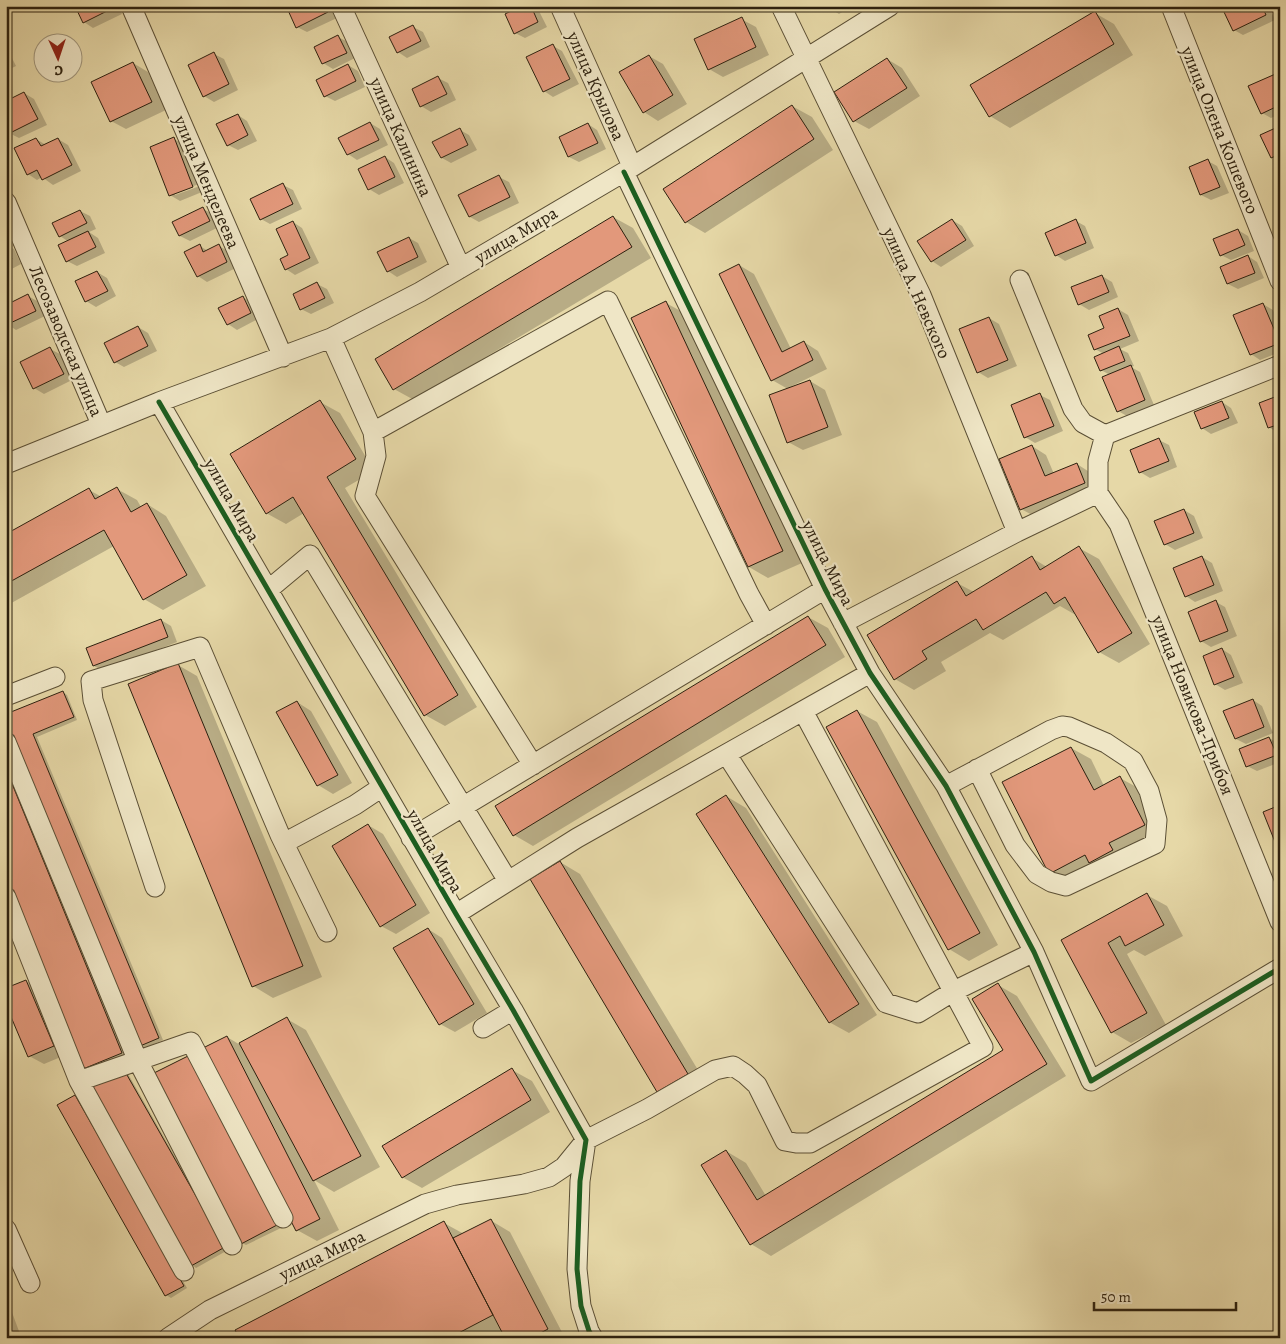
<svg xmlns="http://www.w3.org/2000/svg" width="1286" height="1344" viewBox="0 0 1286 1344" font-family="Alegreya,serif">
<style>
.shadow{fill:#0003;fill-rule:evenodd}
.building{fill:#e2987b;stroke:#2d210f}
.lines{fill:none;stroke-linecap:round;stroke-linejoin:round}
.minor-casing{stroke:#5b4f35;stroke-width:21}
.minor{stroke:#efe6c6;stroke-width:19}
.cycleway-casing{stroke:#efe6c6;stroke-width:8}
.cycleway{stroke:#1b5e20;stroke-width:5}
.labels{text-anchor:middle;stroke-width:4.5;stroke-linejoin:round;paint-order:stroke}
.street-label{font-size:18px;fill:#2d210f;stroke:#efe6c6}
</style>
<rect width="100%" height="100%" fill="#e6d8a7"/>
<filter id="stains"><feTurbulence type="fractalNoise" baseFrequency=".004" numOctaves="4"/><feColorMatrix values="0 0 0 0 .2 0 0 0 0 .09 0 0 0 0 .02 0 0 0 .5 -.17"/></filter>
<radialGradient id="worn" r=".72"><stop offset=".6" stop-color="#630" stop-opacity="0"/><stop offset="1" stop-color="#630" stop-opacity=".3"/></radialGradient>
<path class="shadow" d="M76,6H118L122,14L93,28L84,22Z
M294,6H331L337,18L307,32L297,27Z
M495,6H514L504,11Z
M524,6H533L538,9L547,27L525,38L515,33Z
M826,6H852L839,14Z
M1238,6H1269L1275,20L1243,35L1234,30Z
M1095,13L1114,24L1133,55L1010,128L990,116Z
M741,19L756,27L769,55L723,77L709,69Z
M413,27L423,32L430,47L407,58L398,52Z
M338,37L348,42L355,58L333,69L323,63L316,48Z
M6,46L16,66L6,71Z
M553,46L562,51L579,84L553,97L544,91Z
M214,54L224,59L238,90L214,102L204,96Z
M649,56L663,64L687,104L658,121L644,112Z
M887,59L902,68L920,96L869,129L854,121Z
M133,63L148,72L166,110L126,129L111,121Z
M348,65L358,71L365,87L335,101L325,96Z
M1280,73V114L1271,118L1262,113Z
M438,78L448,83L456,100L431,112L421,106L413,90Z
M24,93L34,99L47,125L19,138L9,133Z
M792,106L812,117L833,150L705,233L686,222Z
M238,115L247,121L257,141L238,150L228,145Z
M370,123L380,129L388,145L357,160L348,154Z
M588,124L597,130L606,149L579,162L569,157L560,138Z
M1280,127V161L1272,157Z
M460,130L469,135L477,150L451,163L442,158Z
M36,139L46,145L58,139L68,145L81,171L53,185L42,177L37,180L28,174Z
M174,139L183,144L202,192L180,201L170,195ZM199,184L200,186L175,195V193Z
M385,157L394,163L404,183L379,195L369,189Z
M1208,161L1217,166L1229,193L1211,200L1201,195Z
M499,177L509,182L519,203L479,222L470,217Z
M283,185L293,190L302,209L270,224L261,219Z
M203,209L213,214L219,227L190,241L180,236L174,223Z
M80,211L90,216L96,229L89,232L98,238L105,253L77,266L67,261L69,242L60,236Z
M613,217L633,228L651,258L414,400L394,389Z
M952,220L962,226L974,246L941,267L932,261Z
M1076,221L1085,226L1094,248L1065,261L1056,255Z
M293,222L302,228L319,263L295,275L286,269L290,256Z
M1238,230L1248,236L1254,251L1231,260L1221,255Z
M409,238L418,243L427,262L397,277L388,271Z
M6,245L14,249L21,264L6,272Z
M200,246L208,251L219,246L228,251L236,268L207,282L198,276Z
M1248,256L1257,262L1264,278L1238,289L1228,284L1221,267Z
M739,265L754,274L791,349L804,342L818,351L827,369L790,387L791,388L810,381L825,390L842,435L803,450L788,442V389L772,380Z
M97,272L107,278L116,296L96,307L86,301Z
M1102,276L1112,282L1118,297L1089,310L1079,304Z
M317,284L327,289L334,303L311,314L301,309Z
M28,296L37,301L45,316L16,330L7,324Z
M242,297L252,302L260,318L237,330L228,324Z
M666,303L686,314L802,563L768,578L749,567Z
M1263,304L1273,310L1280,327V352L1260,360L1251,354Z
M1118,309L1128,315L1139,341L1120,349L1128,353L1134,366L1131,367L1140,372L1154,405L1127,416L1118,411L1110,375L1101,370L1104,354L1095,349Z
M989,318L999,324L1017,366L988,378L978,372Z
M138,327L148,333L157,351L124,367L115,362Z
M50,349L60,354L72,380L44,394L34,388Z
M1040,395L1050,400L1063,431L1035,443L1025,437Z
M1280,397V432L1278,433L1269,427Z
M320,402L340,413L374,471L345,488L477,707L445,726L425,715L304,513L286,524L266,513Z
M1222,402L1231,408L1238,423L1211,434L1202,428Z
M1159,440L1169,445L1177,467L1150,478L1140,472Z
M1032,446L1046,455L1054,474L1077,464L1091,473L1099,491L1036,517L1021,509Z
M117,489L137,500L141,507L147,504L166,516L206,586L163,610L144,599L114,546L6,606V536L89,490L102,497Z
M1184,510L1194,516L1203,538L1175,550L1165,544Z
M1079,548L1099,559L1150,644L1119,663L1099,652L1076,613L1074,614L1060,606L1003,640L990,633L941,662L946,671L914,690L895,679L957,583L974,592L1032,558L1047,567Z
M1202,557L1212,563L1223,591L1195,602L1186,596Z
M1216,602L1225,607L1237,636L1211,647L1201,641Z
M808,617L828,628L845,657L533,846L514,835Z
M161,620L171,626L177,642L104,671L94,666Z
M1222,649L1231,655L1243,683L1225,690L1215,684Z
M178,665L197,676L322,977L273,998L253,986Z
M63,692L67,695L77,720L37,737L163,1040L145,1048L141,1045L6,721Z
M1253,700L1262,706L1273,733L1246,744L1236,739Z
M297,702L311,711L352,783L333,794L318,785Z
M857,711L877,722L998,945L969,961L949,949Z
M1269,738L1279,744L1280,762L1257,771L1247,766Z
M1071,748L1091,759L1104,786L1120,778L1140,789L1164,836L1069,884L1050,873Z
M6,762L126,1055L88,1071L84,1068L6,879Z
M726,796L746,808L877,1015L849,1033L829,1022Z
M368,825L383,834L430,913L396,934L381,926Z
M560,862L580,874L707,1085L678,1102L658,1091Z
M1147,895L1167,906L1183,936L1145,956L1134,950L1127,954L1166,1025L1131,1043L1112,1032L1062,941Z
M428,929L442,938L487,1013L455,1032L440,1024Z
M26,981L41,989L68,1054L44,1064L29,1056Z
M998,985L1017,996L1066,1076L771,1256L751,1244L703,1166L726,1151L746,1163L766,1196L1005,1050Z
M287,1019L306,1030L380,1167L334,1192L314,1180L339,1230L317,1241L297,1230L227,1037L242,1046Z
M194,1059L281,1228L246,1245L242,1243Z
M512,1070L532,1081L550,1112L422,1188L402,1177Z
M127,1072L228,1250L196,1268L192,1265L91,1087Z
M75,1096L80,1099L187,1288L171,1298L166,1295Z
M490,1220L510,1232L565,1338H507L503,1331L490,1338H240L444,1223L464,1234Z
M6,1296L20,1334L10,1338H6Z"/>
<path class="building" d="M75,6H112L113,8L83,23Z
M291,6H325L328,12L296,28L287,8Z
M521,6H531L538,22L514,34L505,14Z
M1235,6H1262L1266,15L1233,31L1224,12Z
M1095,11L1114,44L989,117L970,85Z
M742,17L756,47L708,70L694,39Z
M413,25L421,41L397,53L389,37Z
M338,35L347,53L322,64L314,47Z
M553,44L570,79L543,92L526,57Z
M214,52L229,84L203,97L188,65Z
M649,55L673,95L643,113L619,72Z
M887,58L907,88L853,122L834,92Z
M133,62L152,102L110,122L91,82Z
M348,64L356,81L324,97L316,80Z
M1280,72V105L1261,114L1248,86Z
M438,76L447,94L420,107L412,89Z
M24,92L38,119L8,134L6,129V101Z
M792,105L814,139L685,223L663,189Z
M238,114L248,135L227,146L216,124Z
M370,122L379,140L347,155L338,138Z
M588,123L598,143L568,157L559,137Z
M1280,126V154L1271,158L1260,135Z
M460,128L468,145L441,158L432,142Z
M174,137L193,187L169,196L150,147Z
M36,138L41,146L58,138L72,165L42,180L37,170L27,175L14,148Z
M385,156L395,177L368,190L358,169Z
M1208,159L1220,187L1200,195L1189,167Z
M499,175L510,197L469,217L458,195Z
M283,183L293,204L260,220L250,199Z
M203,207L210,221L179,236L172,222Z
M80,210L87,223L59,237L52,223Z
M613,216L632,247L393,390L375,359Z
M952,219L966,240L931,262L917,241Z
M1076,219L1086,243L1055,256L1045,233Z
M293,221L310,258L285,270L280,259L288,255L276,229Z
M1238,229L1245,245L1220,256L1213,239Z
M88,231L96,247L66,262L58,245Z
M409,237L418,257L387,272L377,252Z
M200,244L203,252L219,244L227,262L197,277L184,252Z
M6,247L12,259L6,262Z
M1248,255L1255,273L1227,284L1220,267Z
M739,264L782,352L804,341L813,360L771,381L719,274Z
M97,271L108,291L85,302L75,281Z
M1102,275L1109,292L1078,305L1071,287Z
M317,282L325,298L300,310L293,294Z
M28,294L36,311L6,325V305Z
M243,296L251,313L227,325L218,308Z
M666,301L783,551L748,567L631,318Z
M1263,303L1280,343L1250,355L1233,315Z
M1118,308L1130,336L1094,350L1088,335L1104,328L1099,316Z
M989,317L1008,360L977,373L959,329Z
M138,326L148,346L114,363L104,343Z
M1119,346L1125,361L1100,371L1094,357Z
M50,347L64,374L33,389L20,362Z
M1131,365L1145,400L1117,412L1102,377Z
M810,380L828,427L787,443L769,395Z
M1040,393L1054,426L1024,438L1011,405Z
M1280,395V424L1268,428L1259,403Z
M320,400L356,459L327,477L458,695L424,716L293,497L266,514L230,454Z
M1222,401L1229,418L1201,429L1194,412Z
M1159,438L1169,461L1139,473L1130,450Z
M1032,445L1045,476L1077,463L1085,483L1020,510L999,459Z
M117,487L131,512L147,503L187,575L143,600L104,530L6,584V534L89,488L95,499Z
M1184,509L1194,533L1164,545L1154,521Z
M1079,546L1132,633L1098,653L1065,597L1054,604L1046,592L983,630L976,619L922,651L927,659L894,680L867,635L957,581L966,596L1032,556L1040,570Z
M1202,556L1214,585L1185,597L1173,568Z
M1216,600L1228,631L1200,642L1188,612Z
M808,616L826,645L513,836L495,806Z
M161,619L168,637L93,666L86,648Z
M1222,648L1234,677L1214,685L1203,656Z
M178,663L303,966L252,987L128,684Z
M63,691L74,717L33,734L159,1038L140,1046L6,724V714Z
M1253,699L1264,727L1235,739L1223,711Z
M297,701L338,775L317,786L276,712Z
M857,710L980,933L948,950L826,727Z
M1269,737L1277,755L1246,767L1239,749Z
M1071,747L1094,790L1120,776L1145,825L1109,843L1113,850L1089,863L1085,855L1049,874L1002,782Z
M6,769L122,1053L83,1069L6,882Z
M726,795L859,1004L829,1023L696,814Z
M1280,805V846L1277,847L1263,812Z
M368,824L416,905L380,927L332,846Z
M560,861L688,1074L657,1092L530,879Z
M1147,893L1164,925L1125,946L1120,936L1108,943L1147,1013L1111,1033L1061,940Z
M428,928L474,1004L439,1025L393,948Z
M26,980L54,1046L28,1057L6,1005V988Z
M998,983L1047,1064L750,1245L701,1165L726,1150L757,1200L1003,1050L972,999Z
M287,1017L361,1156L313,1181L239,1043Z
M227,1036L320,1219L296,1231L203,1048Z
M190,1055L277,1225L241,1244L154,1073Z
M123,1068L225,1247L191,1266L90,1087Z
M512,1068L531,1100L402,1178L382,1146Z
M75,1095L184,1286L165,1296L57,1105Z
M491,1219L548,1329L531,1338H505L453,1238Z
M444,1221L493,1315L449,1338H239L235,1330Z"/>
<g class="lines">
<g class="minor-casing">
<path id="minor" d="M131,6L283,357
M341,6L461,268
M560,6L632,166
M781,6L921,295L1017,532
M1171,6L1280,281
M624,172L825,589L870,673L946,786L1034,952L1091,1081L1280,968
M6,202L101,424
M1020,280L1073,409L1083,423L1105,435
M331,338L373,432L608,301L749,594L766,625
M159,402L456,914L513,1010L586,1140L580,1181L577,1269L581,1306L589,1331L593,1338
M373,432L376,456L365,496L533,765
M6,464L159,402L331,338L420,292L624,172L890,6
M1098,493L1119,524L1280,922
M268,590L310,555L508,881
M843,623L1017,532L1098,493V461L1105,435L1280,365
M6,696L55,677
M6,742L137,1059L232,1245
M727,755L886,1003L918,1013L954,991L1034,952
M946,786L1051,730L1062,726L1069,727L1106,743L1133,761L1149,791L1157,820L1155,844L1066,886L1051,882L1037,874L1015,845L977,769
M411,838L825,589
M284,843L355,805L382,787
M155,887L93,700L91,681L200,647L280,835L327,932
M6,897L79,1081
M456,914L577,838L870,673
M483,1028L513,1010
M6,1229L30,1283
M184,1271L79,1081L191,1042L283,1218
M168,1338L210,1310L425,1204L457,1195L524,1184L549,1177L564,1167L586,1140L647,1109L715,1070L733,1066L745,1074L757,1085L785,1141L796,1143H810L983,1047L803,711"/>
</g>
<use href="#minor" class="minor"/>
<g class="cycleway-casing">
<path id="cycleway" d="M624,172L825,589L870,673L946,786L1034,952L1091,1081L1280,968
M159,402L456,914L513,1010L586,1140L580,1181L577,1269L581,1306L589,1331L593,1338"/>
</g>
<use href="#cycleway" class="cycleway"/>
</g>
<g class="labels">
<g class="street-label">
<text transform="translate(596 86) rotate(66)" y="6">улица Крылова</text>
<text transform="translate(1220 130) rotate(68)" y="6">улица Олена Кошевого</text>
<text transform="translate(401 137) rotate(66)" y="6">улица Калинина</text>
<text transform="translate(207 182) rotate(67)" y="6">улица Менделеева</text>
<text transform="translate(516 235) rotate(-31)" y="6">улица Мира</text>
<text transform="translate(917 293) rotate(66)" y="6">улица А. Невского</text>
<text transform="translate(66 341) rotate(67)" y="6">Лесозаводская улица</text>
<text transform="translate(232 500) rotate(60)" y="6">улица Мира</text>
<text transform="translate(828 563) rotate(63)" y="6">улица Мира</text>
<text transform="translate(1193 705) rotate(68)" y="6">улица Новикова-Прибоя</text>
<text transform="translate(435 851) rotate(60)" y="6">улица Мира</text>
<text transform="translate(322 1255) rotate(-26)" y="6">улица Мира</text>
</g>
</g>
<rect width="1286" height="1344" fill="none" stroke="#e6d8a7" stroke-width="25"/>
<rect x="8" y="8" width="1271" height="1329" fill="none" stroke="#2d210f" stroke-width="2.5"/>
<rect x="12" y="12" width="1261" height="1319" fill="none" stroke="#2d210f"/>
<g transform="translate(58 58) rotate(177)"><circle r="24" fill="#efe6c6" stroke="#a1977d"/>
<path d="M0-4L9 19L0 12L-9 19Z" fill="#8f2418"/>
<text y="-8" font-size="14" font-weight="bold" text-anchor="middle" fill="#2d210f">С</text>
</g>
<path d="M1094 1302v8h142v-8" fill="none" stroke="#2d210f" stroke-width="2.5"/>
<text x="1101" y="1302" font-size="15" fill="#2d210f" stroke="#efe6c6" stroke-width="4" paint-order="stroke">50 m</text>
<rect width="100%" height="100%" filter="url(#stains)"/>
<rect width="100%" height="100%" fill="url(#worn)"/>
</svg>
